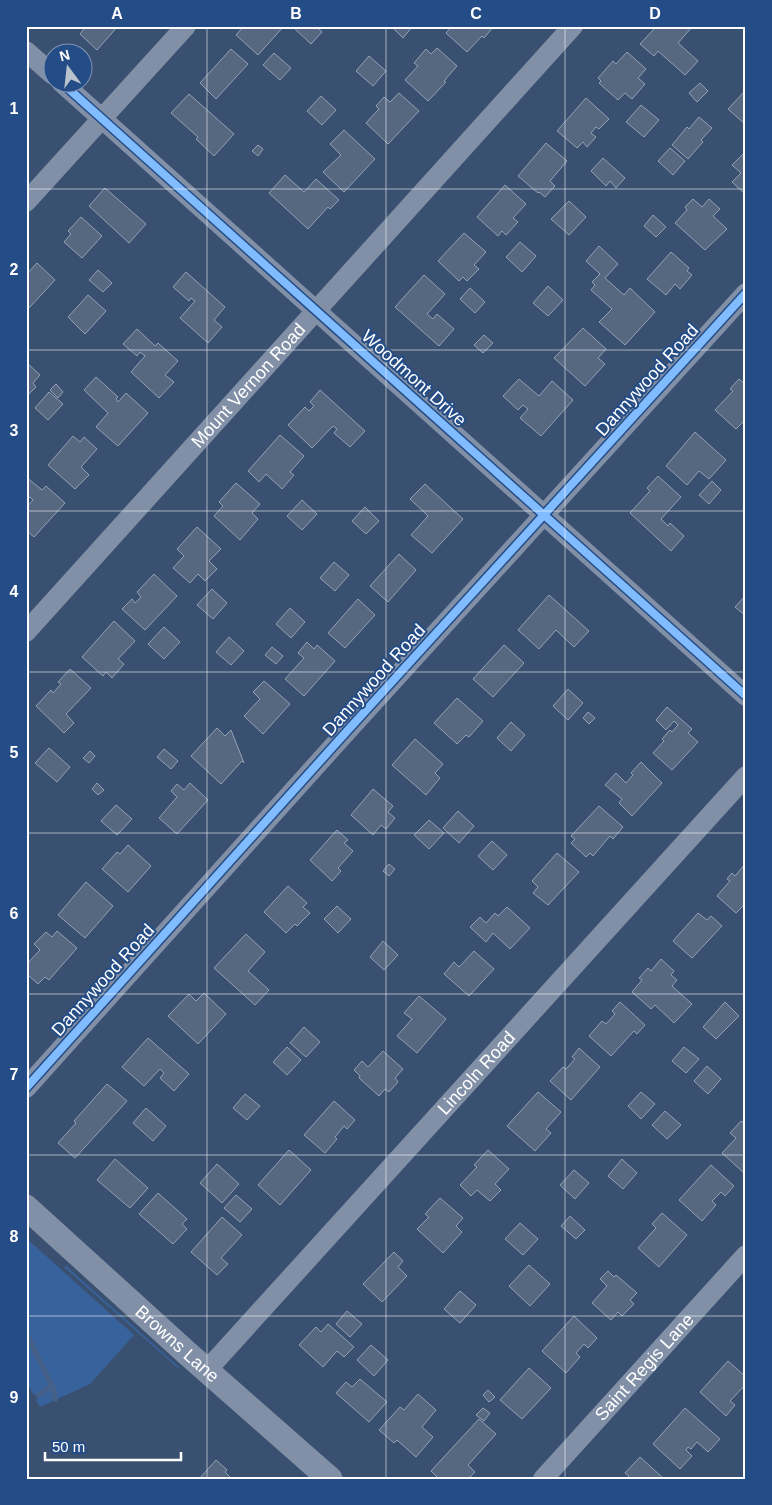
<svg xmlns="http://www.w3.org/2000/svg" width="772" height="1505" viewBox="0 0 772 1505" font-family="Helvetica,sans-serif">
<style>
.green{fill:#38629c}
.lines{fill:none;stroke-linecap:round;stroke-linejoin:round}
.stream{stroke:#45618a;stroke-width:5.5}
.building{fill:#566780;stroke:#94a1b4}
.minor{stroke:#8190a6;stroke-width:20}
.tertiary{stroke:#8190a6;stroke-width:25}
.cycleway-casing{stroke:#244c86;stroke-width:11}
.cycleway{stroke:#80bcff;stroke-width:8}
.grid{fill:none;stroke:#fff;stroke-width:1;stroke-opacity:0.55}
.labels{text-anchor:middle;stroke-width:4;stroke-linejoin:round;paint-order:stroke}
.street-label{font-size:18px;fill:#fff;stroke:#244c86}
.neatline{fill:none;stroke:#fff;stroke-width:2}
.grid-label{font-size:16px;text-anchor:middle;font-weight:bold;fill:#fff}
</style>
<rect width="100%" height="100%" fill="#3a5070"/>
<path class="green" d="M26,1238L134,1335L90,1384L40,1407L36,1400C40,1395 46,1390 52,1389V1399L55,1400L57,1397L26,1330Z
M66,1266L180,1368L179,1369L64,1267Z
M26,1336L50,1386L36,1395L33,1394L26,1381Z"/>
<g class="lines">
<path class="stream" d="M26,1333L53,1388L55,1399
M38,1395L50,1387"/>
</g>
<path class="building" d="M86,26H118L97,50L80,34Z
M244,26H284L258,55L236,35Z
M296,26H316L322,32L311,44L294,28Z
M391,26H413L403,38Z
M452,26H494L484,38L482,36L467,52L446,33Z
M652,26L692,27L678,43L698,61L685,75L658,51L654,56L640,44L655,28Z
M437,48L457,66L444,81L446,82L428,101L405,80L418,66L414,63L426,49L431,54Z
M231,49L248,64L216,99L200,83Z
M627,52L646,69L638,78L645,84L632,99L625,93L618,100L599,83L601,81L598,78L613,61L616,64Z
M274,53L291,68L280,80L263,65Z
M369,56L386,71L373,86L356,71Z
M700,83L708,91L697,102L689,93Z
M744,92L746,93V125L728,109Z
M399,93L419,111L388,144L366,123L379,109L376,106L384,97L390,102Z
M189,94L234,134L214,156L196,139L198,137L171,113Z
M321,96L336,110L322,125L307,111Z
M586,98L609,119L599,129L596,127L591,133L596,137L587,147L583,142L577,148L557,131Z
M641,105L659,120L644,137L626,122Z
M699,117L712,128L701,140L703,142L688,159L672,145L687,127L689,129Z
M344,130L375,159L344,192L323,172L341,155L330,144Z
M546,143L567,161L550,181L555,186L545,197L539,192L538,193L518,176Z
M258,145L263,149L258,156L252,151Z
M670,148L685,161L673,175L658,161Z
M745,152L746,153V195L732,182L741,173L732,165Z
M603,158L625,178L616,188L610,181L606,186L591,171Z
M285,175L304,192L316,179L339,200L330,209L328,207L308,229L269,193Z
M505,185L526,204L513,218L518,222L506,235L502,231L498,236L477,217Z
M105,188L146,224L129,243L89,206Z
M693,199L702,207L709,199L720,209L713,216L727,229L705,250L675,223L687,210L685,207Z
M569,201L586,217L569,235L551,219Z
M653,215L666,227L656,237L644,226Z
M81,217L102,236L82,258L64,242L71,234L68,231Z
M464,233L486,252L474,265L479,269L467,281L463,277L459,281L438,261Z
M520,242L536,256L522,272L506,257Z
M599,246L618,264L605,278L624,295L630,288L655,312L625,345L599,322L612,309L591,290L595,285L592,282L600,274L586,261Z
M671,252L689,268L687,271L692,275L680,289L675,284L666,295L647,279Z
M37,263L55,280L29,308L26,306V275Z
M98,270L112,283L103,292L89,280Z
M186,272L225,307L214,320L222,327L208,343L180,318L195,301L191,298L189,301L173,287Z
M424,275L445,294L427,314L433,319L437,314L454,329L439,346L395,307Z
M548,286L563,300L548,316L533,303Z
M470,288L485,302L475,313L460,299Z
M88,295L106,311L85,334L68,317Z
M583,328L606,349L598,358L605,364L585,386L554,358Z
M137,329L155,346L158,343L178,361L165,375L174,382L159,398L131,372L145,356L140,352L137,356L123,344Z
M484,335L493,343L483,353L474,345Z
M26,362L40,375L33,383L36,387L29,394L26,392Z
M96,377L118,397L116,399L118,402L126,393L148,413L118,446L96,427L108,413L84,390Z
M519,379L539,396L552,381L573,400L541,436L520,418L528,409L523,405L518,410L503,396Z
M739,379L746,385V419L736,429L715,410L733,391L730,389Z
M56,384L63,392L58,398L50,390Z
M320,390L365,431L350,447L334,433L337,429L333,426L312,448L288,425L305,407L309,411L314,406L310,402Z
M49,392L63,404L48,420L35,408Z
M695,432L726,460L709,479L699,471L687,485L666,466Z
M280,435L304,456L290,472L294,475L282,489L266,474L259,482L248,471Z
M73,436L80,442L84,437L97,449L81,467L89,475L75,489L48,465Z
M658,476L681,497L661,519L668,526L670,523L684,536L671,551L630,513L650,491L647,488Z
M26,477L42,490L46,486L65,503L34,537L26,530V508L33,500L30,497L26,501Z
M712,481L721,490L709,504L699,495Z
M236,483L260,504L252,513L258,519L240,540L214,516L223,506L219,502Z
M425,484L463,519L432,553L411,535L428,516L410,499Z
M302,500L317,514L302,530L287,516Z
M365,507L379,521L366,534L352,521Z
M197,527L221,549L209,561L217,569L205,581L198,574L190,583L173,568L184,556L177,549Z
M399,554L416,570L388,602L370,586Z
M334,562L349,575L335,591L320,578Z
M154,574L177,596L145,630L122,609L132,599L135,603L141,597L137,592Z
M212,589L227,603L213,619L197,605Z
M549,595L589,631L574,647L556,630L539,649L518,630Z
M746,595V616L735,607Z
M358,599L375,615L345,648L328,633Z
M290,608L305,622L291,638L276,624Z
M114,621L135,641L118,659L124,664L112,678L106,672L103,676L82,657Z
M164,627L180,642L164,659L148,644Z
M229,637L244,651L231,665L216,652Z
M307,642L314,649L317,645L335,661L304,696L285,679L304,658L298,653Z
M504,645L524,663L493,697L473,679Z
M272,647L283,656L276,664L265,655Z
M70,669L91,688L66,714L74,723L64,733L36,706L51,690L53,693L61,684L58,682Z
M264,681L290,704L263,734L244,716L260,699L253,692Z
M568,689L583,703L568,720L553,706Z
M457,698L483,721L469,737L466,735L457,744L434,723Z
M667,707L692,729L688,733L698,742L672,770L653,753L664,741L662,739L670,730L672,732L678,725L674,721L666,730L656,720Z
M588,712L595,718L589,724L583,718Z
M511,722L525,735L511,751L497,738Z
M217,728L225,736L231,730L244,763L242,761L221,784L191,756Z
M415,739L443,764L435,773L440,778L426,795L392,765Z
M49,748L70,767L57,782L35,763Z
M164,749L178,761L171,769L157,757Z
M90,751L95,756L89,763L83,758Z
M641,762L662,783L632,816L619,803L622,799L605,785L616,773L626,783L633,775L631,773Z
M97,783L104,790L98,795L92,789Z
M190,783L208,800L177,834L159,818L177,797L171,791L177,784L184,790Z
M373,789L393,806L388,812L395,818L386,829L381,825L373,835L351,815Z
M116,805L132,819L117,835L101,821Z
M599,806L623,827L613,839L610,836L593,856L590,853L586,857L571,843L575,839L571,836Z
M458,811L474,826L459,843L443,828Z
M429,820L444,833L429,849L414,835Z
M337,830L348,840L344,843L353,851L338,868L341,871L332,881L310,860Z
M492,841L507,855L493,870L478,856Z
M128,845L151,866L128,892L102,869L117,852L120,854Z
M557,853L579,872L548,905L533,893L538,887L532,881Z
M746,863V903L736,913L717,896L730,881L727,879L732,873L735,876Z
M389,864L395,869L389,876L383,871Z
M86,882L113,906L85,938L58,915Z
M288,886L307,903L303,907L310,913L297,926L295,924L286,933L264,912Z
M337,906L351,919L338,933L324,919Z
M507,907L530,928L510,949L493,933L486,942L470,927L480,917L486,923L495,913L498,916Z
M698,913L707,920L711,916L722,926L692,958L673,941Z
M57,931L77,948L49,980L45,977L38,984L26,973V965L40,950L34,944L46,932L52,937Z
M246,934L265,952L248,971L269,990L255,1005L214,968Z
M383,941L398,955L384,970L370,957Z
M474,951L494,969L469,996L444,974L454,962L459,967Z
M661,959L674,971L671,975L677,980L672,986L692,1004L674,1023L655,1005L651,1009L632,992L642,980L639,978L648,968L651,971Z
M204,993L226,1014L198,1044L168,1016L189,994L196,1001Z
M419,996L446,1019L417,1053L397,1036L412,1019L404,1013Z
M620,1002L645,1025L637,1034L634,1031L611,1056L589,1036L602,1021L606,1024L615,1014L612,1011Z
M725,1002L739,1016L716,1039L703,1027Z
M304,1027L320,1042L306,1057L290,1043Z
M148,1038L189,1074L174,1091L160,1078L164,1073L160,1069L144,1086L122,1067Z
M287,1047L301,1060L287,1075L273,1062Z
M684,1047L699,1059L686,1073L672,1061Z
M579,1048L600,1067L571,1100L550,1081L563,1067L566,1069L575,1059L572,1057Z
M383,1051L403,1069L395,1078L398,1082L389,1092L385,1089L379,1096L359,1078L360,1076L354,1070L362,1061L368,1067Z
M707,1066L721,1079L708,1094L694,1081Z
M107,1084L127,1101L75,1158L58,1143L76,1123L74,1121Z
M538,1092L561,1112L546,1129L551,1133L535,1151L507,1126Z
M641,1092L655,1104L641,1119L628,1106Z
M245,1094L260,1106L247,1120L233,1108Z
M334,1101L355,1120L347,1129L344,1126L335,1137L337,1139L325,1153L304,1135Z
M146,1108L166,1126L153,1141L133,1123Z
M665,1111L681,1125L667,1139L652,1125Z
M741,1121L746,1125V1170L744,1173L722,1153L736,1138L730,1133Z
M289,1150L311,1170L280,1205L258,1185Z
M488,1150L509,1169L495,1184L501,1190L490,1201L477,1190L471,1196L460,1185L477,1167L474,1165Z
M115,1159L148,1188L130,1208L97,1180Z
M622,1159L637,1173L623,1189L608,1176Z
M217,1164L239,1184L222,1203L200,1183Z
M711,1165L734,1186L725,1196L721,1192L712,1201L716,1205L702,1221L679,1200Z
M574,1170L589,1183L575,1199L560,1185Z
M158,1193L187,1219L182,1224L187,1229L173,1244L139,1214Z
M236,1195L252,1209L240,1222L224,1208Z
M440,1198L463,1218L456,1226L462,1232L443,1253L417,1229L429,1217L425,1214Z
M662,1213L687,1235L659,1267L638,1248L656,1228L652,1224Z
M570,1216L585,1230L576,1239L561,1226Z
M222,1217L242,1235L221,1258L228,1264L217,1275L191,1252Z
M520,1223L538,1239L523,1255L505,1239Z
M394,1252L403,1261L398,1267L407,1276L382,1302L363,1284Z
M529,1265L550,1284L530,1306L509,1286Z
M608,1271L614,1277L616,1275L637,1293L630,1300L634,1304L622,1316L618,1312L611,1320L592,1303L607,1286L600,1279Z
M460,1291L476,1305L460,1323L444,1309Z
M347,1311L362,1324L350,1337L336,1324Z
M574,1316L597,1338L588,1348L584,1344L576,1353L580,1357L566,1373L542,1351Z
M328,1324L354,1347L344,1357L337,1351L323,1367L299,1345L316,1327L321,1332Z
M371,1345L388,1360L374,1376L357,1360Z
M728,1361L746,1377V1384L730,1401L735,1405L726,1416L700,1392Z
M529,1368L551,1388L522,1419L500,1400Z
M360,1379L387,1402L369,1422L336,1393L346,1382L352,1387Z
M488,1390L495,1397L489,1402L483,1395Z
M418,1394L436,1410L422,1427L433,1437L416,1457L397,1440L394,1443L379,1430L400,1407L404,1410Z
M483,1408L490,1413L484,1421L476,1415Z
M685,1408L720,1439L708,1452L697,1442L691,1449L688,1447L686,1450L692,1456L680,1469L653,1444Z
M479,1419L496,1434L468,1465L475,1472L468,1479H439L431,1471Z
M640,1457L663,1478L662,1479H627L629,1476L625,1473Z
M216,1460L227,1470L225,1472L232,1479H199Z"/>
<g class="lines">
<g class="minor">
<path d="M26,51L52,74"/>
<path d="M61,82L746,696"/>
<path d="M26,202L186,26"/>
<path id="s1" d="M26,632L573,26"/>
<path d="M26,1088L348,730L746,293"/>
<path id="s2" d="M207,1370L746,776"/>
<path id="s3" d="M543,1479L746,1255"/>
</g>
<path class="tertiary" id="s4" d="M26,1207L188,1354L330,1479"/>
<g class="cycleway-casing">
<path id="cycleway" d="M61,82L746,696
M26,1088L348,730L746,293"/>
</g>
<use href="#cycleway" class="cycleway"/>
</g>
<path class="grid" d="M207,26V1479M386,26V1479M565,26V1479M26,189H746M26,350H746M26,511H746M26,672H746M26,833H746M26,994H746M26,1155H746M26,1316H746"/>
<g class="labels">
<g class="street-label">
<text transform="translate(414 378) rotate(42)" y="6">Woodmont Drive</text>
<text transform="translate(647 380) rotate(-48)" y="6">Dannywood Road</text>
<text dy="6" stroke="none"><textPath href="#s1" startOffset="332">Mount Vernon Road</textPath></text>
<text transform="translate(374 680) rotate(-48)" y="6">Dannywood Road</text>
<text transform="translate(103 980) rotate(-48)" y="6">Dannywood Road</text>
<text dy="6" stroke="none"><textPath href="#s2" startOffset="401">Lincoln Road</textPath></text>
<text dy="6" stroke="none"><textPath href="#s4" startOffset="204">Browns Lane</textPath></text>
<text dy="6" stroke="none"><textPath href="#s3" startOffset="151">Saint Regis Lane</textPath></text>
</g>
</g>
<rect width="772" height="1505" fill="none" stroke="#244c86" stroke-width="55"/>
<g transform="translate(68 68) rotate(345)"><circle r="24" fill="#244c86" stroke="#7c94b6"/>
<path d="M0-4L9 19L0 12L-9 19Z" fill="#bac2cd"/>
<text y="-8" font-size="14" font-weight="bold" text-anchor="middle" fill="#ffffff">N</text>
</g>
<path d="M45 1452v8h136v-8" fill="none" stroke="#ffffff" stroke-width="2.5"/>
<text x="52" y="1452" font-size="15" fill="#ffffff" stroke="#244c86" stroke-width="4" paint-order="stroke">50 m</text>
<rect x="28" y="28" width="716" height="1450" class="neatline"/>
<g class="grid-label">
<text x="117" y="19">A</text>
<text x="296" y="19">B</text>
<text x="476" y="19">C</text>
<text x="655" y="19">D</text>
<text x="14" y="114">1</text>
<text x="14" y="275">2</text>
<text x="14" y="436">3</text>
<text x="14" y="597">4</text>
<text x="14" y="758">5</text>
<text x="14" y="919">6</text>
<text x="14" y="1080">7</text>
<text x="14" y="1242">8</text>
<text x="14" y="1403">9</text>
</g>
</svg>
